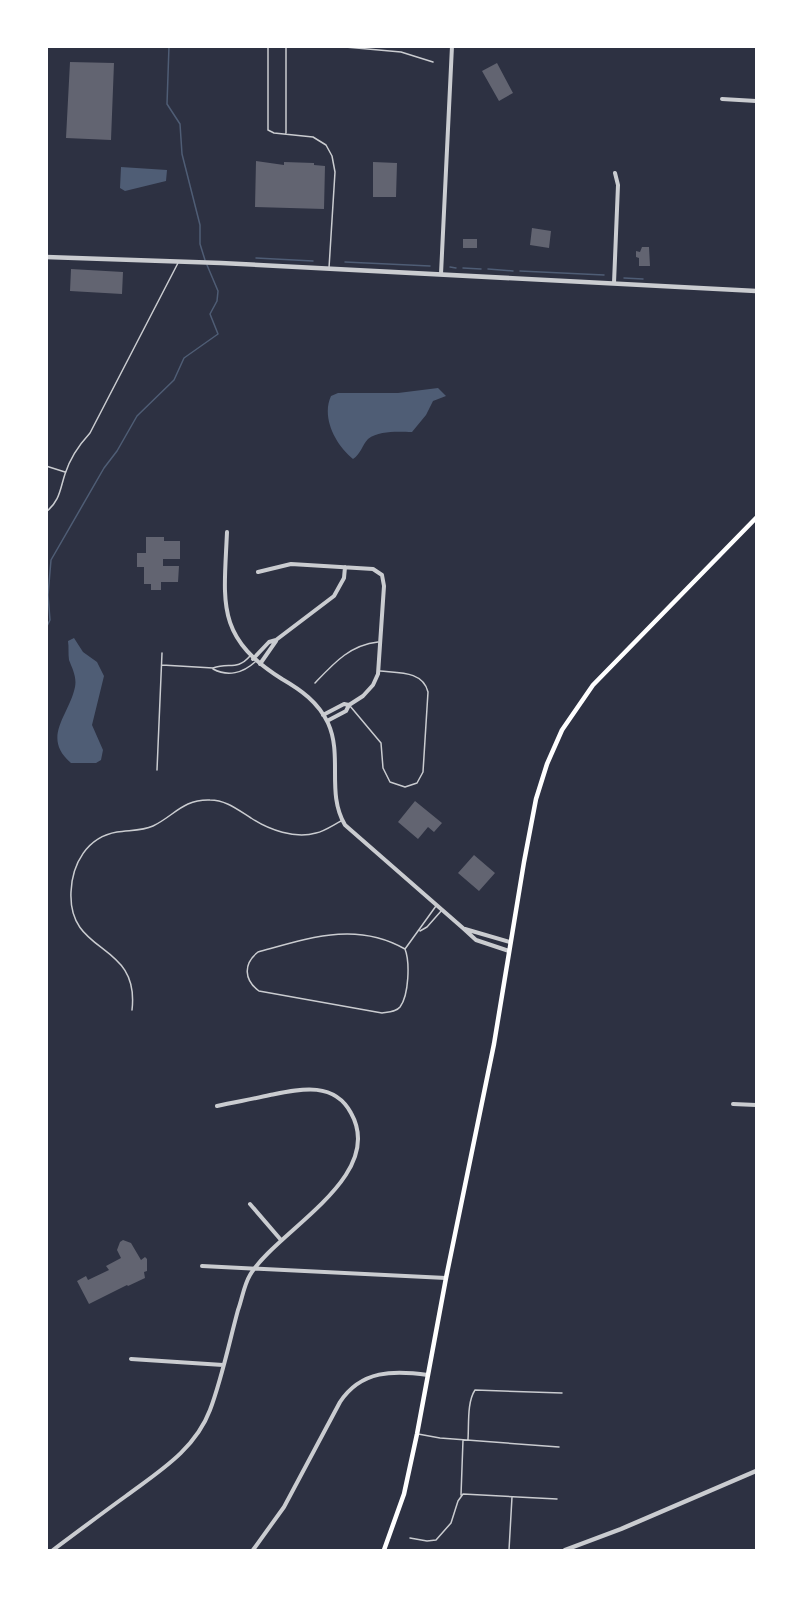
<svg xmlns="http://www.w3.org/2000/svg" width="803" height="1597" viewBox="0 0 803 1597" font-family="'Playfair Display',serif">
<style>
.water{fill:#4f5d75}
.lines{fill:none;stroke-linecap:round;stroke-linejoin:round}
.stream{stroke:#4f5d75;stroke-width:1.5}
.building{fill:#626471}
.service{stroke:#caccd0;stroke-width:1.5}
.minor{stroke:#caccd0;stroke-width:4}
.tertiary{stroke:#caccd0;stroke-width:4.5}
.secondary{stroke:#fff;stroke-width:4.5}
</style>
<rect width="100%" height="100%" fill="#2d3142"/>
<path class="water" d="M121,167L167,170L166,181L125,191L120,188Z
M438,388L446,396L433,401L426,415L412,432C399,432 380,430 368,439C362,445 361,454 353,459C336,445 321,418 331,396L338,393H398Z
M74,638L83,652L97,662L104,676L92,725L103,750L101,760L96,763H71C41,737 69,716 75,687C77,677 72,668 69,660C68,654 69,647 68,641Z"/>
<g class="lines">
<path class="stream" d="M169,46L167,104L180,124L182,154L200,225V244L205,260
M256,258L313,261
M345,262L430,266
M450,267L456,268
M463,268L481,269
M488,269L513,271
M520,271L604,275
M624,278L643,279
M46,628L50,620L48,595L51,560L104,468L117,451L137,416L174,380L184,358L218,334L210,314L217,301L218,291L207,265"/>
</g>
<path class="building" d="M70,62L114,63L111,140L66,138Z
M497,63L513,93L499,101L482,71Z
M256,161L284,165V162L314,163V165L325,166L324,209L255,207Z
M373,162L397,163L396,197H373Z
M532,228L551,231L549,248L530,245Z
M463,239H477V248H463Z
M642,247H649L650,266H639V258L636,257V251L640,252Z
M71,269L123,272L122,294L70,291Z
M146,537H164V541H180V559H163V566H179L178,582H161V590H151V584H144V567H137V553H146Z
M415,801L442,823L434,832L428,827L418,839L398,822Z
M474,855L495,873L479,891L458,873Z
M123,1240L131,1243L141,1260L145,1257L147,1259V1271L144,1272L145,1278L128,1286L127,1285L89,1304L77,1281L86,1276L88,1280L109,1270L106,1266L121,1258L117,1250L120,1242Z"/>
<g class="lines">
<path class="service" d="M268,46V130L274,133L313,137L326,145L332,156L335,172L329,268
M334,46L401,52L433,62
M286,133V46
M46,466L65,472
M46,512C60,501 60,489 65,474C70,458 79,445 90,433L178,263
M162,665L213,668C229,662 237,671 250,656
M213,669C228,677 243,673 255,662
M315,683C334,663 350,645 378,642
M350,706L381,743L383,768L390,782L405,787L417,783L423,772L428,692C423,671 399,673 380,671
M157,770L162,653
M420,931L427,927L442,910
M405,949C410,962 409,995 400,1007C396,1012 389,1012 382,1013L259,991C244,980 243,964 258,952C309,938 356,921 405,949L436,906
M132,1010C140,940 68,957 71,892C72,864 87,837 117,832C129,830 142,831 153,826C174,816 183,799 210,800C226,800 238,810 251,818C269,830 295,839 316,833C325,831 333,825 341,821
M418,1434L440,1438L559,1447
M468,1439C469,1424 467,1402 475,1390L562,1393
M461,1495L463,1440
M410,1538L427,1541L436,1540L451,1523L458,1501L463,1494L557,1499
M509,1550L512,1497"/>
<path class="minor" d="M722,99L756,101
M441,274L452,46
M614,283L618,185L615,173
M227,532C224,603 215,637 282,679C301,690 318,702 328,723C343,756 326,793 345,825L464,929L476,940L509,951
M258,572L291,564L373,569L382,575L384,586L378,674L373,685L363,696L349,705L346,711L327,721
M253,659L269,642L276,640L334,596L344,578L345,567
M260,664L276,641
M323,715L344,704L349,705
M465,929L510,942
M733,1104L756,1105
M250,1204L281,1240
M202,1266L446,1278
M131,1359L223,1365
M53,1550C77,1532 101,1514 126,1496C158,1472 195,1450 210,1410C222,1378 229,1343 238,1310C242,1299 244,1285 250,1275C276,1231 387,1177 351,1113C334,1081 300,1089 270,1095C253,1099 235,1102 217,1106
M253,1550L284,1507L340,1402C361,1370 394,1370 428,1375"/>
<path class="tertiary" d="M46,257L221,263L756,291
M565,1550L621,1529L756,1471"/>
<path class="secondary" d="M384,1550L404,1494L417,1434L446,1278L494,1044L524,862L536,799L547,764L562,730L593,685L756,518"/>
</g>
<rect width="803" height="1597" fill="none" stroke="#ffffff" stroke-width="96"/>
</svg>
